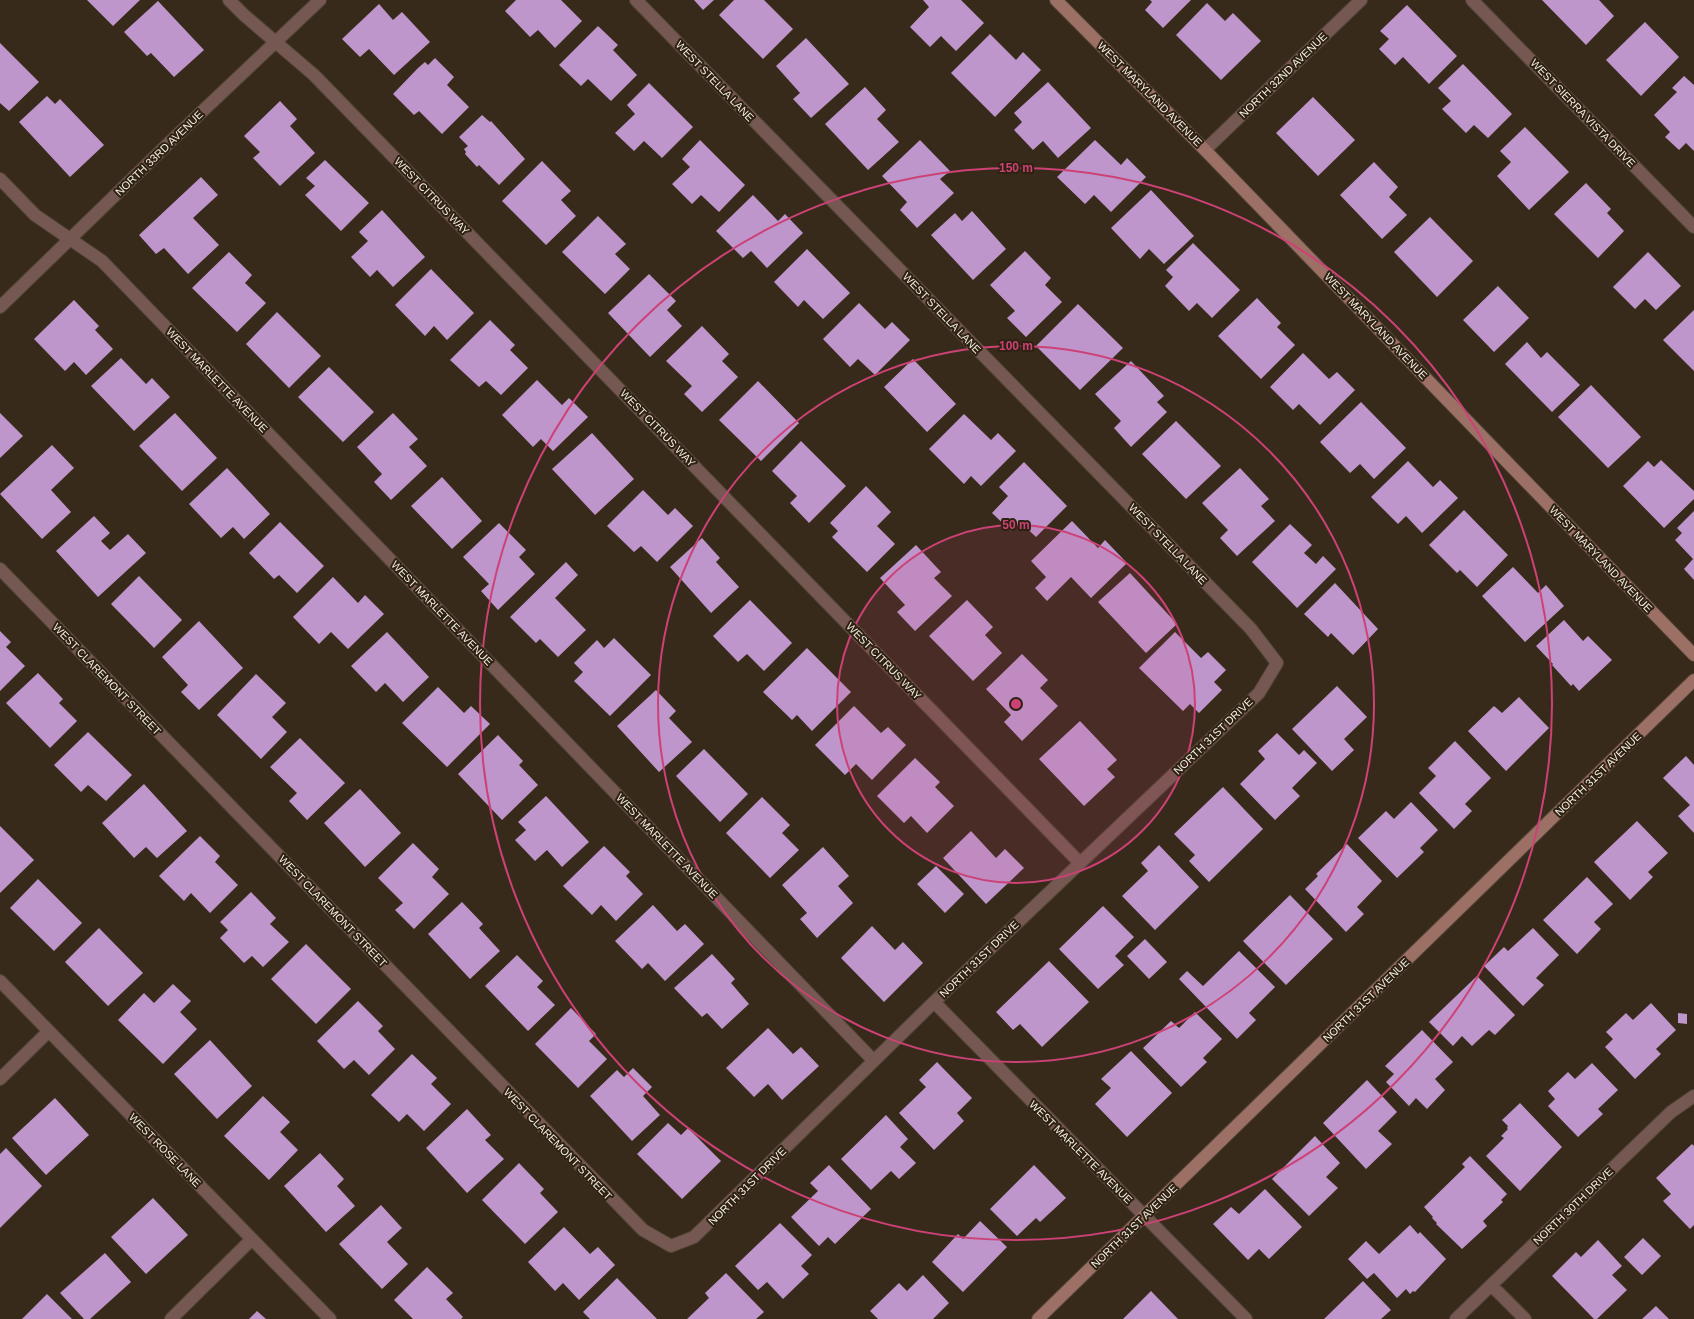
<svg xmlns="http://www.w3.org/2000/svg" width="1694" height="1319" viewBox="0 0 1694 1319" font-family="Arial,sans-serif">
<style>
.building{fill:#be96cb}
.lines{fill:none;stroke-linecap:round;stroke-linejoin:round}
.street-casing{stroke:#524537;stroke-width:14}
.secondary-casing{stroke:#524537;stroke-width:14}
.street{stroke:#755852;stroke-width:12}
.secondary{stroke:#9d7066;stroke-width:12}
.ring{fill:none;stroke:#cc4276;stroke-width:2}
.labels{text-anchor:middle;stroke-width:4;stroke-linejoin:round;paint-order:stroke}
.street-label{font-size:11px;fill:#f5ece3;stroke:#2d2111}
.centre{fill:#cc4276;stroke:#2d2111;stroke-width:2}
.ring-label{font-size:12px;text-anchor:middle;font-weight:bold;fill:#cc4276;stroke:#2d2111;stroke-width:4;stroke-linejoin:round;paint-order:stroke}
</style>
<rect width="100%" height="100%" fill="#372a1b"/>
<path class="building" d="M87,0H140L113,26Z
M516,0H561L582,21L555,48L538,30L530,37L505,11Z
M694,0H714L703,10Z
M734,0H764L793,29L763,59L719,15Z
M923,0H961L984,23L956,51L941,36L930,47L910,27L929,7Z
M1150,0H1191L1163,28L1145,10L1152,2Z
M1542,0H1599L1614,16L1586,45Z
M158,1L204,50L174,77L151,53L147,56L124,32Z
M1207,3L1225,21L1233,13L1261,41L1221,80L1176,35Z
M379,4L393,20L402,12L430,42L394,75L369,49L360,57L342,39Z
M1407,5L1457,56L1429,84L1403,57L1395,65L1379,49L1389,39L1380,31Z
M1645,22L1679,57L1641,96L1606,60Z
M598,26L618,45L613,50L637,75L611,101L588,79L581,86L559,65Z
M990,34L1016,60L1023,52L1041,70L995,117L951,73Z
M806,38L849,84L811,118L793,99L800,93L776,66Z
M0,43L39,82L9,111L0,103Z
M435,58L454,77L447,85L469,107L442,134L419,111L414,115L393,94L418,68L425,62L428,65Z
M1463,64L1512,114L1488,138L1474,125L1466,133L1442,109L1451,101L1438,88Z
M1684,76L1694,85V151L1686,143L1679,150L1665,137L1670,132L1654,115L1677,92L1672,88Z
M1048,82L1091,128L1058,158L1043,141L1033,150L1014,130L1022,122L1014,113Z
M649,83L693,127L662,158L644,141L634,151L615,133L635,114L627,105Z
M865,87L886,110L877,119L899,142L868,170L825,124Z
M47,96L55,104L60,99L104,145L70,177L19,122Z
M1313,97L1355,140L1318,176L1276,133Z
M280,101L297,119L290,126L315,153L280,186L253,158L260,152L244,136Z
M482,115L490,122L491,121L525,159L499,185L479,165L477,167L465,154L466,152L464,149L468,146L459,137Z
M1525,127L1569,172L1529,210L1497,176L1511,162L1500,151Z
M700,140L745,185L719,212L701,195L692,204L672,184L690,167L682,159Z
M920,140L950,171L940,179L954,193L917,228L900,210L907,202L882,176Z
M1095,140L1121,165L1127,158L1146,177L1111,212L1094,195L1085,204L1057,177Z
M325,160L369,203L341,231L305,195L315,186L306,178Z
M542,161L571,191L561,200L576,216L546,245L502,201Z
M1374,162L1398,187L1389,197L1407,215L1382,239L1340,195Z
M201,177L218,195L193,218L219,245L188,274L164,248L156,254L139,235Z
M1586,183L1611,209L1607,213L1624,231L1598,258L1554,214Z
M1151,190L1194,236L1164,264L1149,249L1140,259L1111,228Z
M753,195L778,221L785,214L803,233L767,268L751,251L743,258L716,231Z
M382,210L425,257L393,287L377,270L370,277L351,257L368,241L359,232Z
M972,211L1006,249L973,280L931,235L955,213L962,221Z
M598,216L626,244L615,254L630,269L605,294L562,252Z
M1430,217L1473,261L1437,297L1394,252Z
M1193,243L1240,290L1212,318L1197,303L1189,311L1165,286L1173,277L1166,270Z
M807,249L850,293L823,319L804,300L798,307L774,282Z
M1025,251L1051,278L1045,285L1062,302L1026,337L1007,318L1015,311L990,285Z
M229,252L252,275L245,283L266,303L237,332L192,288Z
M1648,252L1681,286L1656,310L1645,299L1635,309L1613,287Z
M431,269L474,313L447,340L434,326L425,336L395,305Z
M649,274L676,301L667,310L682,326L650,357L608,313Z
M1498,286L1529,318L1494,352L1463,320Z
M1257,298L1281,323L1277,327L1295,345L1261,379L1218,336Z
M74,300L99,326L95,330L113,349L86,375L74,362L65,371L34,339Z
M859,303L885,329L892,322L910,340L875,375L858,359L850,367L823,339Z
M1078,304L1123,348L1080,390L1036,346Z
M1694,310V371L1663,340Z
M277,312L321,356L289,388L246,344Z
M490,320L515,345L510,350L528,368L501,395L486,381L479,387L450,360Z
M702,326L729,354L722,361L738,377L702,412L684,394L692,386L666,361Z
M1527,342L1541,358L1547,352L1580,385L1552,412L1505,364Z
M1303,353L1329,379L1337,372L1355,390L1320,425L1299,404L1293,410L1270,387Z
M121,358L146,384L152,378L170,397L134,431L91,386Z
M913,359L956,404L927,432L884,387Z
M1131,361L1164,396L1157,402L1167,412L1131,447L1114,428L1121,421L1095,394Z
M329,367L374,412L343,442L298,397Z
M537,380L562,405L569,398L588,417L553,451L541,439L533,447L502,415Z
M758,381L799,423L761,461L719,420Z
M1591,385L1641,437L1608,468L1558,417Z
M1361,402L1406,448L1374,479L1360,464L1350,473L1320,442Z
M0,413L23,436L0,458Z
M175,413L217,458L182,491L139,446Z
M393,413L418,439L409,447L427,466L391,500L374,482L382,474L357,447Z
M964,414L991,440L998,433L1016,451L981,486L971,476L964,484L929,449Z
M1176,421L1221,466L1186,499L1142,454Z
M592,433L634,479L595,515L552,469Z
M801,441L846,486L809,523L790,503L797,496L772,471Z
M52,445L74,468L51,490L71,512L42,539L0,494Z
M1661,460L1694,491V499L1664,528L1623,486L1648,461L1654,467Z
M1408,461L1433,487L1440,480L1458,498L1422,533L1406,516L1398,524L1371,497Z
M1024,462L1067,506L1036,537L1020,522L1011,531L992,513L1008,496L999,487Z
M227,468L270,514L244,539L233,527L221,538L189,504Z
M1240,468L1269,499L1261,506L1275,521L1237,556L1220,538L1228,530L1202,503Z
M442,477L482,521L452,549L411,506Z
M866,486L891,512L877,526L895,544L867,572L832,537L838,531L830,523Z
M643,490L668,515L675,508L693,526L657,562L641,546L634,552L607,526Z
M1464,510L1508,555L1477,587L1460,570L1457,573L1429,545Z
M1694,511V580L1684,569L1693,559L1675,540L1682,533L1677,528Z
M94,516L110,533L101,541L110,550L128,534L146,553L98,597L56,551Z
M1072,521L1098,548L1105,540L1127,563L1091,598L1071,577L1047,601L1035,588L1046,577L1031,561Z
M280,522L324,566L297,593L279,575L274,579L249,553Z
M499,523L526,550L519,557L535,574L498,610L481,591L489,584L463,557Z
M1290,524L1312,545L1304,553L1316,564L1323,556L1336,569L1297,608L1252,562Z
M702,538L720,558L716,562L739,587L711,613L670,567Z
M916,545L941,572L934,578L952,596L915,631L897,612L905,605L880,578Z
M566,562L578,575L555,598L586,630L558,657L540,639L536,643L510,617Z
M1513,567L1538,593L1546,585L1564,606L1525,642L1482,596Z
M1130,573L1177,624L1146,653L1098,602Z
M139,576L182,620L154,648L111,604Z
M333,577L358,603L365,595L384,614L348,649L331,632L319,644L293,617Z
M1335,583L1378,629L1353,655L1331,633L1328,637L1304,614Z
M750,600L792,643L764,671L747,654L738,662L713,636Z
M967,600L993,627L985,635L1002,653L973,681L929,636Z
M1564,620L1583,641L1588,636L1612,660L1579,691L1573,684L1571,686L1552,665L1553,664L1536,646Z
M199,621L243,668L199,710L181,692L188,685L162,657Z
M0,631L11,642L6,647L25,666L0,691Z
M387,632L429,677L403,702L385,683L376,692L351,666Z
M1175,632L1201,658L1208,652L1226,670L1214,682L1222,690L1199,713L1190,704L1183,711L1139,668Z
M614,638L651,675L610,716L574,681L583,672L574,663L597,640L604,648Z
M807,648L851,692L812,731L797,715L792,720L763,692Z
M1022,654L1048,680L1040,688L1058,706L1022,741L1004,722L1011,715L986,689Z
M38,673L63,699L59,703L77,721L50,748L6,703Z
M256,674L286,703L272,717L287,732L261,759L217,715Z
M1337,686L1367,717L1344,739L1354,750L1332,771L1292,729Z
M438,687L464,713L471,706L490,724L447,767L402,723Z
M656,690L676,711L669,718L692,742L659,772L617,726Z
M1519,697L1549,728L1506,771L1468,731L1494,706L1502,713Z
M854,706L881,733L888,727L906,745L872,780L856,764L845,775L815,745Z
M1080,721L1117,760L1107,769L1115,777L1084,806L1039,759Z
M88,732L132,775L106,801L88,785L81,792L54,765Z
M1277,733L1299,755L1304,750L1317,763L1292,788L1300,796L1275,820L1240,784L1265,759L1258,751Z
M498,735L523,761L519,765L538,785L502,820L458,774Z
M300,738L345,783L307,820L289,801L297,793L270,767Z
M1455,741L1491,778L1465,804L1472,811L1454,829L1419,793L1436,776L1428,768Z
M704,749L748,794L720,822L676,776Z
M1686,756L1694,765V833L1678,816L1690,805L1663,778Z
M915,758L940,782L935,787L954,806L927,833L911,816L904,823L877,796Z
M144,784L187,831L157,858L146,847L134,858L102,823Z
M1223,787L1263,829L1209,882L1189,861L1195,855L1174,834Z
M360,789L401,833L365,867L324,823Z
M546,796L589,842L562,867L547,850L535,861L515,840L526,830L518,822Z
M762,797L790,825L782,833L799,850L770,878L726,833Z
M1411,802L1438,830L1420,848L1424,852L1397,878L1358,838L1386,811L1394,819Z
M1637,821L1668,853L1648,872L1653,877L1630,900L1594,862Z
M0,826L34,860L0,893Z
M971,831L996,858L1005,849L1024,868L986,904L943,858Z
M200,836L220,856L215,862L238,885L210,913L191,893L184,901L159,876Z
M413,843L439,869L432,877L449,894L414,929L395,910L403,903L378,878Z
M1347,844L1382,881L1357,907L1364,914L1346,932L1305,889L1318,876L1316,874Z
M1159,845L1199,887L1155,930L1122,896L1148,871L1141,863Z
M604,846L630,872L626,876L643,894L616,921L601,905L592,915L563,886Z
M823,847L849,876L838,886L853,903L817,938L800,919L807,913L782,885Z
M936,866L964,894L945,913L917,884Z
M1587,877L1613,904L1594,922L1601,929L1577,954L1543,920Z
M38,879L82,923L54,951L10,908Z
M251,892L276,918L270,924L289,942L263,967L252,956L244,963L220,938L228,930L220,922Z
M1290,895L1333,939L1286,985L1243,941Z
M462,902L483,924L479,928L500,951L470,979L428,934Z
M653,905L677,931L685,924L704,944L665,981L648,963L642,969L615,941Z
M1103,906L1134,937L1115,956L1124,965L1098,989L1059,949Z
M872,926L895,950L903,942L923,963L884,1002L841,958Z
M99,928L143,973L108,1006L65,962Z
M1533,928L1559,955L1536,978L1544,985L1523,1006L1484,966L1504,947L1508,951Z
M1145,939L1167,962L1149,979L1127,956Z
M306,944L351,989L316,1024L271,979Z
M1239,951L1275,987L1249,1013L1256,1020L1237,1039L1179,979L1187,971L1203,986Z
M712,954L735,979L731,983L749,1004L722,1029L707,1013L702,1017L674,988Z
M517,955L543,981L537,987L555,1005L528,1031L485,986Z
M1049,961L1089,1002L1042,1047L1020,1024L1013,1030L996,1012Z
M1477,976L1515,1015L1495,1035L1489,1030L1472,1046L1462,1036L1453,1046L1429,1022Z
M173,984L191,1001L180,1012L197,1029L163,1064L118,1020L144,993L154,1003Z
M358,1001L383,1026L378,1031L395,1049L369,1075L354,1060L344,1069L317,1041Z
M1651,1003L1676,1030L1656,1049L1661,1054L1635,1079L1605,1047L1613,1039L1606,1032L1626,1013L1633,1020Z
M571,1008L596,1034L589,1041L607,1059L578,1088L535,1044Z
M1195,1012L1222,1039L1203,1058L1207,1062L1181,1087L1143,1048L1171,1021L1179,1028Z
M1678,1013L1687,1014V1024L1678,1023Z
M768,1028L793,1054L801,1047L819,1066L782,1100L768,1084L754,1097L726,1068Z
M1422,1030L1453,1062L1435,1079L1445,1090L1427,1109L1416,1098L1409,1106L1386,1082L1394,1074L1385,1066Z
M210,1040L252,1086L217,1119L174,1074Z
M1131,1051L1172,1093L1127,1137L1095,1104L1111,1088L1101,1079Z
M412,1054L437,1078L431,1084L451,1104L424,1131L407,1114L399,1122L371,1095Z
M937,1062L972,1098L957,1113L964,1121L934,1150L899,1113L926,1087L919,1080Z
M1592,1063L1618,1090L1598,1109L1603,1114L1578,1137L1548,1106L1555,1099L1548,1091L1568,1072L1575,1079Z
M633,1068L652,1087L643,1096L660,1115L632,1141L590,1096L617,1070L624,1077Z
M1367,1080L1397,1112L1378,1131L1392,1144L1366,1169L1323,1123Z
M263,1096L290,1122L280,1132L298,1150L269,1180L224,1136Z
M55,1098L89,1135L46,1175L12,1138Z
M1520,1103L1562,1147L1520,1191L1486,1156L1504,1138L1501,1136L1508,1129L1507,1128L1508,1126L1502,1120Z
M467,1109L491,1135L485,1140L504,1159L467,1193L426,1148Z
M886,1115L908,1139L900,1147L916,1163L899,1179L891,1171L871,1190L841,1159Z
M668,1123L681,1135L688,1128L721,1161L682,1199L637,1154Z
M1315,1136L1340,1163L1326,1177L1338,1188L1309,1216L1272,1179Z
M1692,1144L1694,1146V1225L1690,1229L1663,1201L1671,1194L1656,1178Z
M6,1148L42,1186L0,1228V1154Z
M320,1153L344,1179L337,1186L355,1206L326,1232L284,1186Z
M1470,1156L1507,1194L1501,1200L1503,1202L1483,1221L1487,1226L1462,1249L1436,1224L1437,1223L1432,1218L1433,1217L1424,1207L1465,1167L1462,1164Z
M519,1163L544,1189L540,1193L558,1212L525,1244L482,1200Z
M829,1165L871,1209L835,1244L828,1237L819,1246L791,1217L818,1191L810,1183Z
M1034,1165L1066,1198L1040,1222L1036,1218L1017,1236L990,1209Z
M1265,1189L1302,1227L1269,1259L1259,1249L1248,1260L1213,1224L1231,1207L1239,1214Z
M153,1198L188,1235L146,1274L111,1237Z
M381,1205L402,1228L387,1242L408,1264L382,1289L339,1244Z
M980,1221L1007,1247L963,1292L932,1262L958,1234L963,1239Z
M780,1223L812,1255L801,1266L809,1274L783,1299L767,1282L758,1290L735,1266Z
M1410,1225L1418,1234L1420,1232L1446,1259L1415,1292L1413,1291L1410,1294L1406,1289L1397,1298L1374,1273L1367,1279L1348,1259L1366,1241L1379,1254Z
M564,1227L590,1254L598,1247L615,1265L579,1300L563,1283L555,1291L528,1262Z
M1643,1238L1661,1256L1642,1275L1624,1257Z
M1598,1240L1622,1266L1612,1275L1627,1290L1597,1319H1594L1552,1276L1576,1252L1581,1257Z
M105,1253L131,1282L90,1319H84L60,1293Z
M427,1267L453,1293L446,1299L463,1317L461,1319H413L394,1300Z
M726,1273L764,1312L756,1319H687L709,1298L705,1293Z
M923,1275L949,1303L933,1319H878L870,1311L899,1283L907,1291Z
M617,1278L657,1319H590L583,1312Z
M1363,1281L1391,1310L1381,1319H1324Z
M1151,1291L1178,1319H1123Z
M47,1294L72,1319H22Z
M1656,1306L1669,1319H1642Z
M257,1311L266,1319H249Z"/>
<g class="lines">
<g class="street-casing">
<path id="street" d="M229,0L244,15L314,75L1080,863
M1472,0L1694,227
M1205,150L1361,0
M0,179L35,215L102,261L873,1060
M0,307L173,139L320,0
M0,569L643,1230L671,1246L694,1237L934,1002L1259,693L1277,663L1251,629L636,0
M0,981L330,1319
M934,1002L1246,1319
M0,1079L49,1031
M1491,1285L1525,1319
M171,1319L252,1239
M1456,1319L1671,1112L1694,1096"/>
</g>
<g class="secondary-casing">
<path id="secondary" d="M1056,0L1205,150L1694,655
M1038,1319L1694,680"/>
</g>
<use href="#street" class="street"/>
<use href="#secondary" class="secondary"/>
</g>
<circle cx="1016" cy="704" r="179" fill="#cc4276" fill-opacity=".12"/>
<g class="ring">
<circle cx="1016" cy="704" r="179"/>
<circle cx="1016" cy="704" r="358"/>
<circle cx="1016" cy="704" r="536"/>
</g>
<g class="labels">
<g class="street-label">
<text transform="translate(1283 75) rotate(-44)" y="4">NORTH 32ND AVENUE</text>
<text transform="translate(715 81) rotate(46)" y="4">WEST STELLA LANE</text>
<text transform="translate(1150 94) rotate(45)" y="4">WEST MARYLAND AVENUE</text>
<text transform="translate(1583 113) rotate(46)" y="4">WEST SIERRA VISTA DRIVE</text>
<text transform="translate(159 153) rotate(-44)" y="4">NORTH 33RD AVENUE</text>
<text transform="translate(432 196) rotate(46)" y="4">WEST CITRUS WAY</text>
<text transform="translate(942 313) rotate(46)" y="4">WEST STELLA LANE</text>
<text transform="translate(1376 326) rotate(46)" y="4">WEST MARYLAND AVENUE</text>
<text transform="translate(217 380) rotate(46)" y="4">WEST MARLETTE AVENUE</text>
<text transform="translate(658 428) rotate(46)" y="4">WEST CITRUS WAY</text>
<text transform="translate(1168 544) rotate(46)" y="4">WEST STELLA LANE</text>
<text transform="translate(1601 559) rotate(46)" y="4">WEST MARYLAND AVENUE</text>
<text transform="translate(442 613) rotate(46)" y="4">WEST MARLETTE AVENUE</text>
<text transform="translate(884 661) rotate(46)" y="4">WEST CITRUS WAY</text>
<text transform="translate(107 679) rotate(46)" y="4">WEST CLAREMONT STREET</text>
<text transform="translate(1213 736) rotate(-44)" y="4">NORTH 31ST DRIVE</text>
<text transform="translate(1598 774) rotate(-44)" y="4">NORTH 31ST AVENUE</text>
<text transform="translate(667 846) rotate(46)" y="4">WEST MARLETTE AVENUE</text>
<text transform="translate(333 911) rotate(46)" y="4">WEST CLAREMONT STREET</text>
<text transform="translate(979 959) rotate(-44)" y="4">NORTH 31ST DRIVE</text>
<text transform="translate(1366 1000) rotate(-44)" y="4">NORTH 31ST AVENUE</text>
<text transform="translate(558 1144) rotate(46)" y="4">WEST CLAREMONT STREET</text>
<text transform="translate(165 1150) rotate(46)" y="4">WEST ROSE LANE</text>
<text transform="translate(1081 1152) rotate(45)" y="4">WEST MARLETTE AVENUE</text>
<text transform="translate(747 1186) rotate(-45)" y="4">NORTH 31ST DRIVE</text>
<text transform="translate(1573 1206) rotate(-44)" y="4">NORTH 30TH DRIVE</text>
<text transform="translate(1134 1226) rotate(-44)" y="4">NORTH 31ST AVENUE</text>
</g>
</g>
<circle cx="1016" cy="704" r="6" class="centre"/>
<g class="ring-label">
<text x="1016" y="172">150 m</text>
<text x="1016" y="350">100 m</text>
<text x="1016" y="529">50 m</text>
</g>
</svg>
